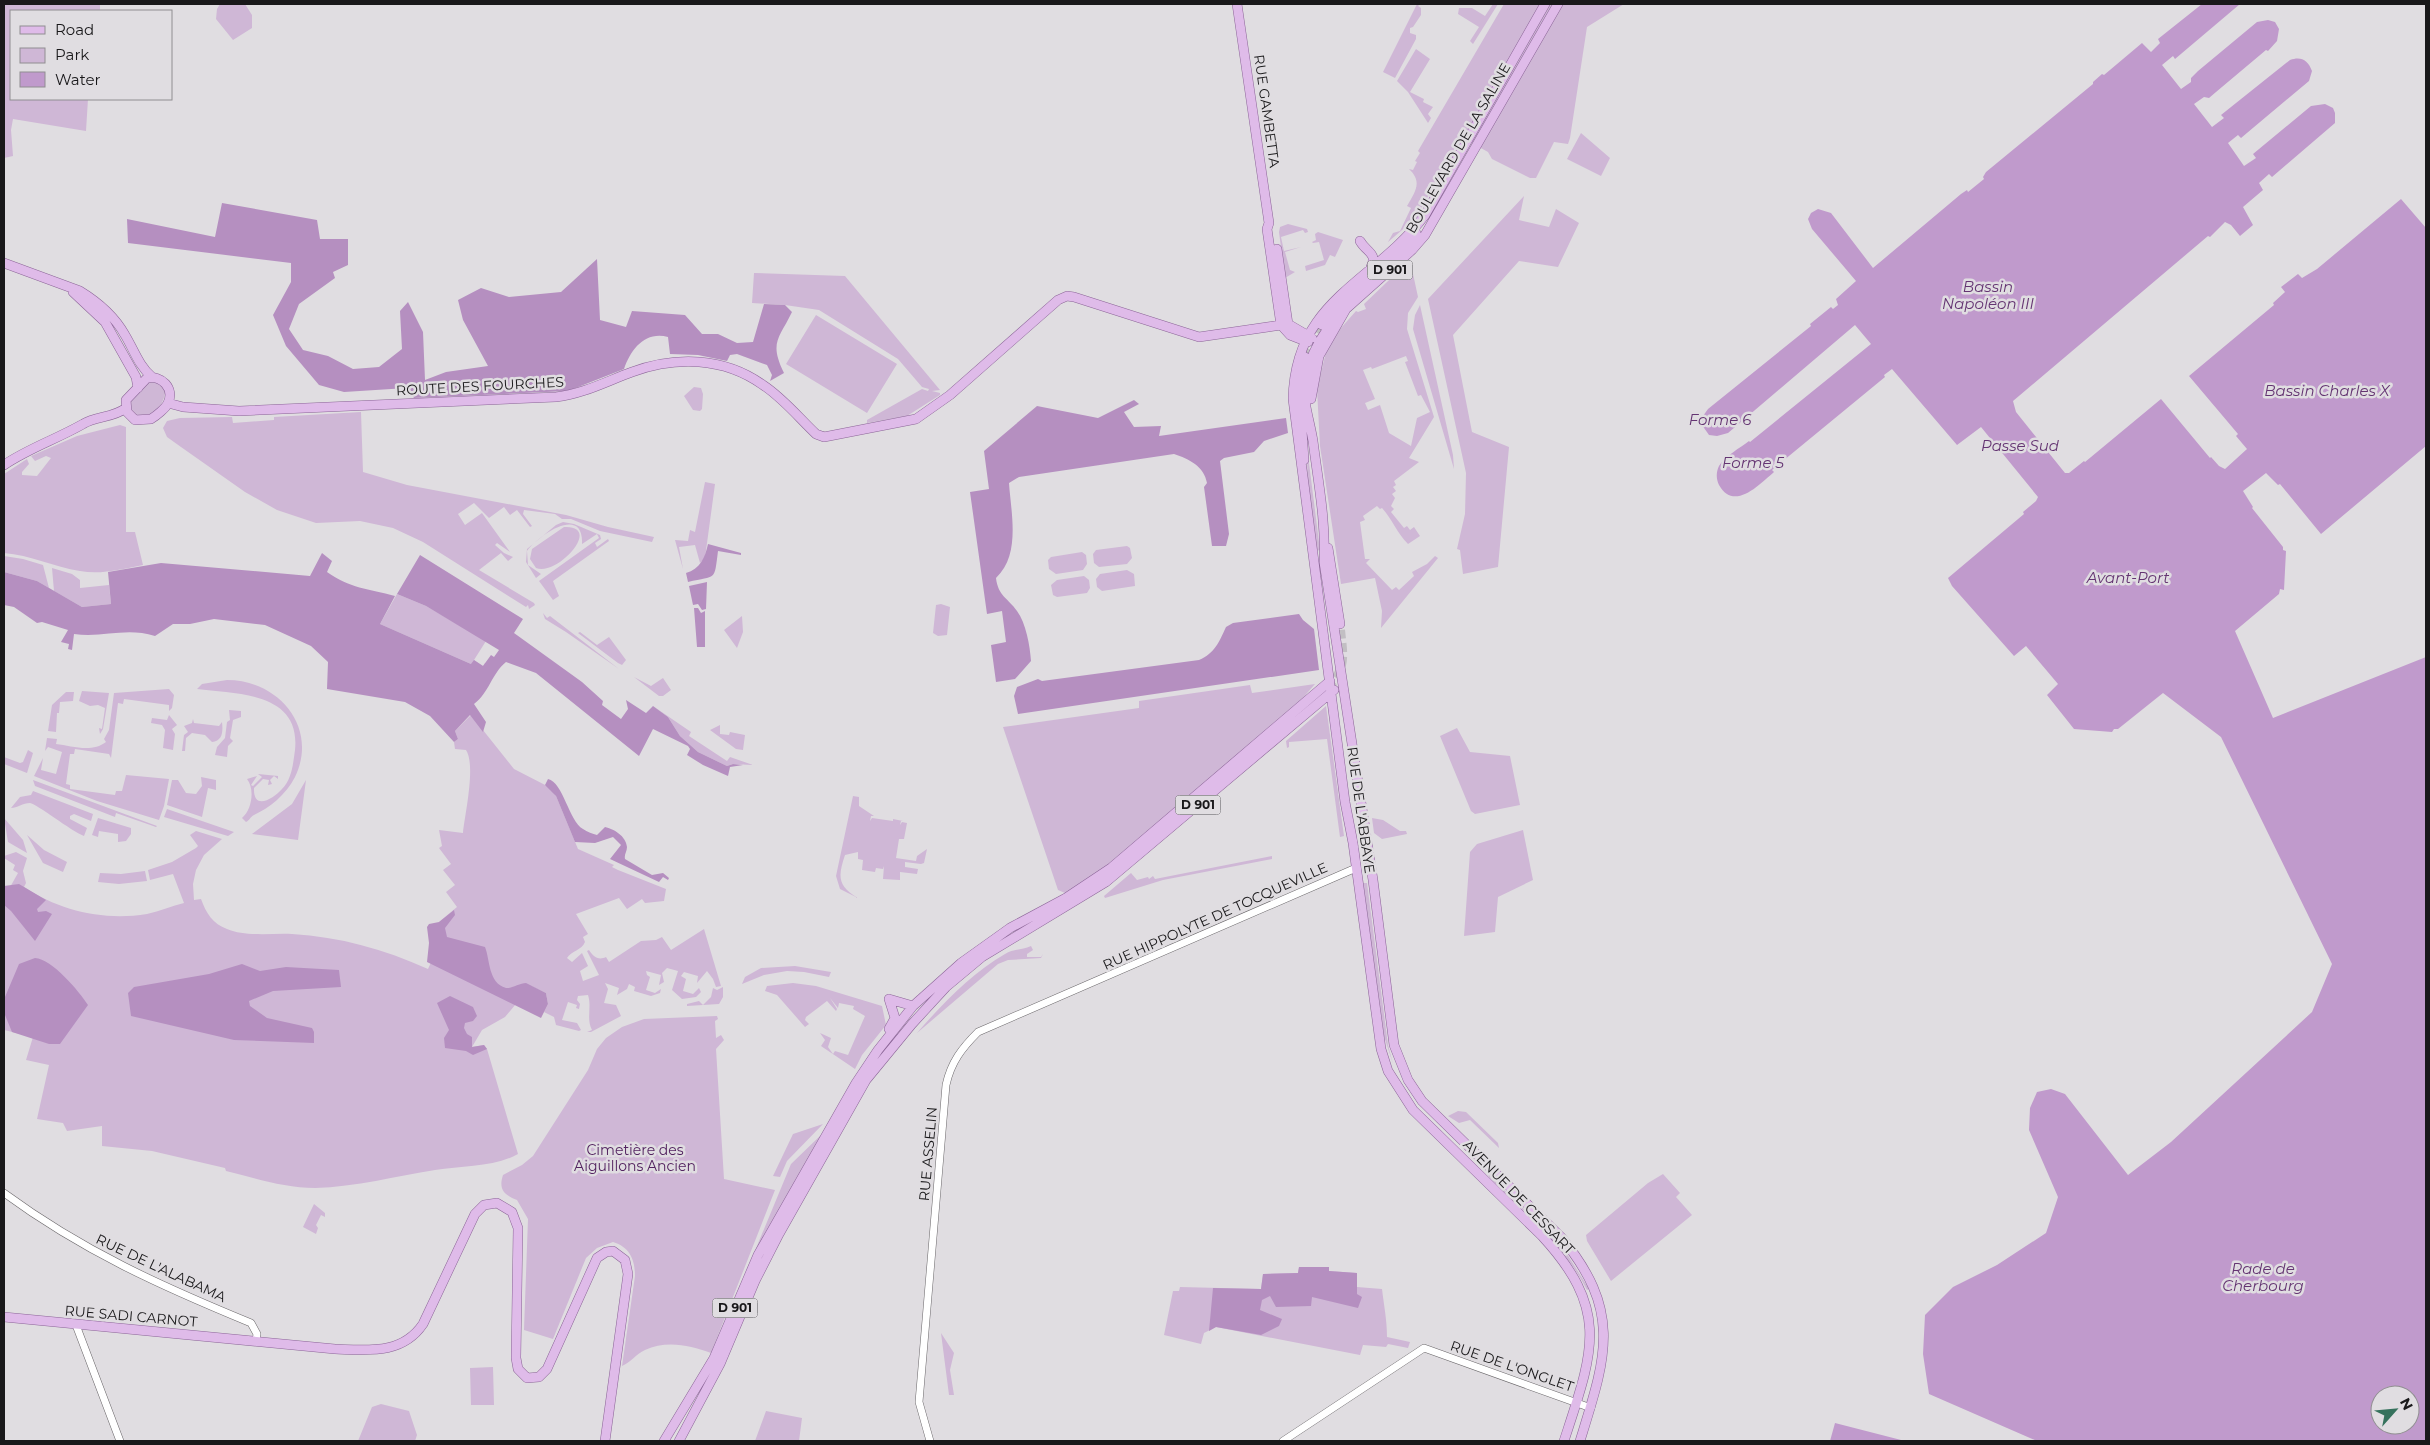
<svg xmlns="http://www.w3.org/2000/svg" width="2430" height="1445" viewBox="0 0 2430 1445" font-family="Montserrat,sans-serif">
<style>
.green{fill:#cfb7d6;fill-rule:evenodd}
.forest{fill:#b58fc0}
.water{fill:#c09acc;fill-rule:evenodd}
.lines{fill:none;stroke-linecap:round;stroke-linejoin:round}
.major-tunnel{stroke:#c2bfc3;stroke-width:9;stroke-dasharray:9 4.5;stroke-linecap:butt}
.minor-casing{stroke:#696669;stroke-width:8}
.major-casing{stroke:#8b6597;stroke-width:10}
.minor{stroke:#fff;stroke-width:7}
.major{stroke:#dfbbe9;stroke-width:9}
.labels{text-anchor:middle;stroke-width:5;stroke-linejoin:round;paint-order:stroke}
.shield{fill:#e0dde1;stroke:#555356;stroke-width:1}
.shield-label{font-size:12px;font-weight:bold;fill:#19181a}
.street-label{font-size:14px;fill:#19181a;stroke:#e0dde1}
.park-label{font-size:14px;fill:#532360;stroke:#e0dde1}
.water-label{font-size:15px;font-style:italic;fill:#643472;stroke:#e0dde1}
</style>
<rect width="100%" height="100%" fill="#e0dde1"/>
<path class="green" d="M4,4H100V11H11V99H88L86,131L13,119L11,130L13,156L4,158Z
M220,4H245L252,15V28L233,40L216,19L217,9Z
M1417,4H1420L1418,6L1421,8V15L1413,27L1410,28V33L1416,35V39L1395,78L1383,72Z
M1493,4H1498L1473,44L1470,41L1479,27L1458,14L1459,8H1472L1485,16Z
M1504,4H1624L1587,27L1570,138L1568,144L1554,142L1536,178H1530L1492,159L1488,152L1461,137L1416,218L1388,242L1393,233L1400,231L1411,208L1407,206C1415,192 1423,182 1409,169L1413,170L1417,162L1415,161L1420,153L1418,151Z
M1416,49L1430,59L1410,92L1424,99L1423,102L1433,107L1428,114L1431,118L1428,123L1408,92L1397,81Z
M1581,133L1610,158L1601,176L1567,159Z
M1524,196L1519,220L1549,227L1556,209L1579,223L1558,267L1519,261L1453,335L1472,432L1509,447L1498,567L1463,574L1460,550L1457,549L1465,514L1466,473L1428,299Z
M1288,224L1307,229L1308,232L1305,233L1303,230L1281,237L1284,251L1301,247L1285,252L1290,270L1295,272L1285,278L1279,232L1280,227Z
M1318,232L1343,240L1335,257L1330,255L1325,265L1306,271L1305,266L1324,260L1319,242L1313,243L1312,242L1316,240L1315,234Z
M1410,260L1418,297L1408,313L1407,329L1434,417L1409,458L1419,462L1394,481L1396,485L1393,487L1396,491L1392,494L1395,498L1391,506L1394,509L1391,512L1404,528L1407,526L1410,530L1414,527L1420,536L1408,544C1397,533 1392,519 1382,508L1380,509L1377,506L1363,516L1365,520L1360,522L1365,559H1370L1366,563L1392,590L1396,587L1399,590L1414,576L1412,572L1427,564L1435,556L1438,558L1381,628L1382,611L1375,578L1341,584L1320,446L1317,389L1326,352L1340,329L1356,311L1358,312L1366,309L1364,304ZM1406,356L1408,361L1405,362L1418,396L1421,395L1430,412L1417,418L1411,446L1389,433L1380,405L1368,410L1365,403L1375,399L1363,370L1371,367L1372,369Z
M754,273L845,276L940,390L932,391L940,393V395L907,416L867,423V420L922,389L928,391L929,389L922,387L898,359L819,310L785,305L752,303Z
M1420,305L1453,455L1454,469L1413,329L1415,315Z
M816,315L897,364L867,413L786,364Z
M149,382C174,380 165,406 151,415C148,416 142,417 139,417L131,411L130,400Z
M694,387L701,388L703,394L702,409L700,411L693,410L684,396Z
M361,412L363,472L407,485L566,515L608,527L654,537L652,542L600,531L571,519H562L555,514L524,510L523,514L532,526L530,527L517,510L510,515L504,507L489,518L474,503L458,514L465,525L482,513L510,552L497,543L495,545L504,553L513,557L508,561L501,553L479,570L534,603L535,605L529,609L528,605L526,607L423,542L393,528L360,521L316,523L277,510L245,492L181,447L167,437L163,428L167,421L180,418L232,417L233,423L274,420V417Z
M120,425L126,427V532H135L143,565C122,569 101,575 80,571C54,567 30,555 4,553V474L27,459L29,464L22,472V475L37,476L51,458L46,456L35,461L31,456L77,436Z
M1307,454L1308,455L1320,550L1316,551L1308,496Z
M705,482L715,484L705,558L700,563L695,545L679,547L683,569L675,540L688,541L690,530L695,532Z
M563,522L574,524L600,535L601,539L595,543L597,547L608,539L609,541L553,581L559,596L553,600L539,581L599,538L597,534L582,544C584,504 538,535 527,551L528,565L541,574L536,578L526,562L527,549L556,525Z
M564,527C604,525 557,577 536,568L530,559L532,549Z
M1127,546L1130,548L1132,558L1127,564L1099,567L1094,563L1093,554L1096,550Z
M1082,552L1086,555L1087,564L1083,570L1056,574L1049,569L1048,560L1051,557Z
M4,556L23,559L43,565L49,588L37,581L4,572Z
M52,568L72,574L80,580V588L109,585L111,604L82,607L54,591Z
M1127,570L1134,574L1135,586L1102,591L1097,587L1096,579L1100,574Z
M1084,576L1089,580L1090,588L1087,593L1057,597L1053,595L1051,585L1057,580Z
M397,594L426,606L486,641L474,660L483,666L485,663L496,669L471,664L380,624Z
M941,604L950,607L947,635L938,636L933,633L936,605Z
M543,613L547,618L550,616L619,669L566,632L545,619Z
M742,616L743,632L737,648L724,630Z
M580,632L597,645L609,637L626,660L622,665L618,663L578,633Z
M634,677L651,686L663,678L671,690L663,696H659Z
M227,680C278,680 319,727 295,777C286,795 269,808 254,815C250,817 250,820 246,822L242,818C252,810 255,789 247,779L257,776L251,785L253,786L262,777L258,774L278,776V779L274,776L270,780L272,784L268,785L269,780L263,779L254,788C253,812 274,798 282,789C292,779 293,764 295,750C301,692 237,694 197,689L202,684Z
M1315,684L1301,700L1189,798L1093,878L1065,893L1058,890L1003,727L1139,708V701L1250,685L1252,693Z
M169,689L174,695L172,708L169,711V705L124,699L123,704L118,703L111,758L109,754L75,749L74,754H70L66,784L70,785V789L115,795L116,791H122L126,775L169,779L164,806L159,820L97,801L34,776L43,758L41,770L56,774L62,752L48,747L45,751L47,738L57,739L56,744C72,746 92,753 106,742L104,739L109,730L114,693Z
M82,691L109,693L103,729L100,734L99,728L102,729L105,708L98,705L90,706L79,701Z
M66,692H74L73,701L60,702L59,713H57L56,732L48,731L52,705Z
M653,706L691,732L689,736L727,761L730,757L753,765L733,764L727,766L698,752L680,736L668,717Z
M1326,706L1344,836L1340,837L1327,739L1289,742V747L1287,748L1286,741Z
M229,710L241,711V717L233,720L230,738L233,741L228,746L227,757L215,755L217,747L225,738L227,722L230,720Z
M169,715L177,725L172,729L175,734L173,750L163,748L165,730L162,725L151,723L152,718L167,720Z
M471,715L514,769L549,787L556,796L578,849L614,865L612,867L618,870L666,889L664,901L645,903L642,899L627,909L619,898L576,914L588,934L583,937L585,942C582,950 571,951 567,958L572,962L582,953L588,966L580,971L583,981L599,975L587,951L589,950C593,956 598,961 606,957L609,962L641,941L656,940L662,937L671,950L704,929L721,986L716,987L713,979L707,971L697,983L698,976L684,972L681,976L686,979L683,991L693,994L699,988L701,992L696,997L682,999L672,990L678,971L667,968L662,973L664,982L659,985L661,975L646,971L647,975L650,977L646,990L655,993L661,989L660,993L651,996L634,991L635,987L629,984L627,989L617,995L619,988L605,983L608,989L604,1003L616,1005L621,1016L591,1032H587L592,1030C586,1019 592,1007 588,995L578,996L577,1000L580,1004L579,1009L576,1008L577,1005L568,1002L562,1020L577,1023L581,1030L579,1031L556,1025L554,1017L544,1012L548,1004L546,993L531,986L505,1017L482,1030L472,1047L484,1045L487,1049L518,1154C495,1167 463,1166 435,1170C396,1176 356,1187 315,1188C285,1188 255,1178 226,1171L225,1168L152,1151L102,1146V1126L67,1131L63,1123L37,1119L49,1065L26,1060L33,1037L4,1030V890L9,889L18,873L13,870L15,865L4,858V856L16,852L27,858L23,871L26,883L24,887C60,911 104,921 147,914C160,911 172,906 184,903L173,874L150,880L148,870L172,862L196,848L198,846L190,835L196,831L222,839L204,855L196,870L193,884L194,900L201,899C206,913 213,924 227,929C246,937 272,933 292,934C340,937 384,949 428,969L438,947L439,922L457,907L446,892L455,885L443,870L451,864L439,848L442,846L439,830L463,833C465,814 476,765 466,750L455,749L454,742L458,739L455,731Z
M193,719L194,723L219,726L222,722C223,731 223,741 212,742L205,735L192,733L186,738L185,751H182L184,735L188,732L184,726L192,723Z
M720,725V734L729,735L730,732L745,735L743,750L736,749L710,730Z
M1457,728L1470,752L1510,756L1520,805L1475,814L1471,811L1440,736Z
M28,750L33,753L27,773L4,764V757L20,763L23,762Z
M201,777L216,780V790L208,788L202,817L167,805L172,780H178L186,793L196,794L202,786Z
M33,780L157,826L156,827L116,813L115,817L35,786Z
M306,780L298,840L252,834L292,804Z
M33,791L93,814L91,821L74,814L70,816V819L87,828L84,836C71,831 37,804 30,803C23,803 17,808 11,808L20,797L31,795Z
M853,796L859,797V806L874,816H871L870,821L872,818L893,821V819L903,821H901L900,825L902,822L907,823L904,839H899L896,858L916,861L917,856L927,849L924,863L921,864L905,862V867L918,869L917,874L900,872V880L883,879L884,866L883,869L876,868L875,872L862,870L863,860L858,859V852L845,855C838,876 837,886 858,898L840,889L836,876Z
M167,809L234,832L228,836L164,817Z
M4,818L23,840L27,853L8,842Z
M98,818L131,828V834L126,841L118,842V834L99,831L98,837L92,835Z
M1372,818L1383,820L1400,831H1406L1407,834L1382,839L1374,833Z
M1523,830L1533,880L1498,897L1495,932L1464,936L1470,852L1477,844Z
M27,835L44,850L67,862L63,872L43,863Z
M1272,856V859L1163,880L1105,898L1104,896L1131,873L1137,880L1148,877L1149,879L1153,876L1155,879Z
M145,871L147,881L119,884L98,882L100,873L121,874Z
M1363,883H1367L1388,1045L1393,1064L1384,1036Z
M1031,946L1033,950L1027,954V957H1041L1043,954L1041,958L1008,960L998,964L917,1033C942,1004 972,973 1005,954C1013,949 1022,950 1031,946Z
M795,966L831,972L829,977L804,972L787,971L764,975L742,984L745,977L761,968Z
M793,983L816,986L882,1006L886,1025L862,1055L855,1069L821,1046L825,1040L820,1033L831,1038L828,1047L833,1054L835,1051L848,1055L865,1016L853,1009L854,1006L839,1003L838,1008L830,998L837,1009L836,1011L827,1001L806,1017L805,1020L809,1024L805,1027L777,995L765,991L767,986Z
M723,987V997L719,1004L687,1006V1004L699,1001L703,1005L711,997L713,988L717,990Z
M717,1016L718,1019L715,1021L716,1038L721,1035L724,1040L716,1049L724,1179L775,1190L711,1353C690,1345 666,1340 645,1350C636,1354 630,1363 622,1366L635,1276C635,1260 630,1247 613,1242L597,1248L586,1258L553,1339L524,1330L528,1219L517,1200C505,1195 498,1190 503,1175L522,1165L533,1156L588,1070L597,1049L606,1038L622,1027L644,1019Z
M1458,1111L1466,1112L1498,1143L1499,1148L1470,1120L1459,1123L1448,1116Z
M823,1124L787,1161L780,1177L773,1176L793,1134Z
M821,1135L753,1258H752L791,1164Z
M1486,1172L1562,1246L1589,1289L1587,1290C1564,1245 1525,1213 1490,1178Z
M1663,1174L1680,1193L1676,1197L1692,1215L1611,1281L1587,1241L1586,1235L1648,1183Z
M314,1204L325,1213V1217L321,1215L316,1225L318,1228L316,1234L303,1227Z
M1299,1267H1329V1271L1357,1273V1287L1382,1289C1384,1306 1387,1320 1387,1337L1410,1342L1408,1348L1388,1344L1386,1347L1363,1345L1360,1355L1216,1327L1204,1333L1201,1344L1164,1335L1173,1291H1179L1180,1287L1261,1289L1263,1274L1298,1273Z
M941,1333L954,1353L950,1370L954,1395H949Z
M493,1367L494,1405H471L470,1368Z
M381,1404L409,1411L417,1435L415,1441H358L372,1407Z
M766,1411L802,1418L799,1441H755Z"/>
<path class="forest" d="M222,203L317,220L320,239H348V265L333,272L335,278L299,304L289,329L303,350L328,356L353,369L379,367L402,349L400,311L408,302L423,332L425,380L446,372L488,366L463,320L458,300L481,288L509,297L561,292L597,259L600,320L626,327L632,311L685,315L702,334H718L737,343L753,342L764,304L785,305L792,312C779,339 769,342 784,373L770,381L772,375L767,365L737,354L730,355L727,361L698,355L670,354L668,337C645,331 631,349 624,369L568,391L414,398L411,394H408L407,388L344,392L319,385L286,346L273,315L291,282V263L128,243L127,219L215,237Z
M1134,400L1139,404L1124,412L1134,427L1161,426L1159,436L1286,418L1288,433L1264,441L1254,452L1224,458L1220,461L1229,534L1226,546H1212L1204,487L1207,483C1204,466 1189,459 1174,454L1019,477L1009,483C1011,513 1021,555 996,578C998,596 1008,598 1017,611C1026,623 1030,646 1031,661L1015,679L996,682L991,645L1006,642L1002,611L987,614L970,492L989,489L984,451L1037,406L1098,418Z
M708,544L741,553V555L718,551C714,582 717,575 688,582L686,573C700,569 705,558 708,544Z
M322,553L332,561L327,572C349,588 369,589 395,596L380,624L471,664L474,660L483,666L491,655L494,657L499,650L426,606L397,594L420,555L523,619L514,633L582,682L603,701L602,705L621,719L628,709L626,700L646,713L653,706L668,717L680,736L698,752L727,766L733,764L743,765L730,767L728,776L703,765L687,755L690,749L688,746L653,729L639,756L536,673L506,662C492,673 489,693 474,704L486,722L483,732L470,715L455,731L458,739L454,742L430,716L405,702L327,689L328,662L311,646L265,625L214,619L190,624H173L155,636C126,627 103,638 74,634L72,650L68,649L69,644L61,642L68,630L42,622L37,623L14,607L4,605V572L37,581L82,607L111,604L108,572L161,563L310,576Z
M707,582L706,609L702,610L698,604L693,605L689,586Z
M694,608H698L701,613L705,611V647H697Z
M1299,614L1303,620L1314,629L1319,670L1018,714L1014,696L1017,687L1038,679L1042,681L1199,660C1215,653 1219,642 1226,627L1233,623Z
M548,779C563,782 569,821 583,829C587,832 593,834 597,835L605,827C614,829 626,836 627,847C627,852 624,854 625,859L652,875L663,873L669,878L668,880L663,877L659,882L610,859L621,845L613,837L595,843L575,842L556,796L545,785Z
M19,884L46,900L37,909L38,912L46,911L52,914L35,941L11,911L4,905V886Z
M454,910L455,915L445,928L447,937L485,947C490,959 488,983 506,988C511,989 520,983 526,983L546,993L548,1004L541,1018L427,962L429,943L427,927L429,924L439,922Z
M35,958C52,959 79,991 88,1005L60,1044H49L12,1032L5,1015V997L19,964Z
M242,964L260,971L286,967L339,970L341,987L273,991L249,1001L250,1006L267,1018L312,1028L314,1032V1043L234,1040L131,1016L128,993L134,987L209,974Z
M450,996L473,1007L477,1016L473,1021L465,1023L464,1028L467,1034L472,1037V1047L484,1045L487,1049L473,1055L466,1051L445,1048L444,1038L449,1030L437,1003Z
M1299,1267H1329V1271L1357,1273V1294L1362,1297L1358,1308L1312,1297L1311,1306L1276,1307L1270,1296L1262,1300L1260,1310L1282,1319L1279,1326L1261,1335L1216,1327L1209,1331L1213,1288L1261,1289L1263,1274L1298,1273Z"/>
<path class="water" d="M2202,4H2240L2175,59L2173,56L2162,65L2181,89L2191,82V78L2198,71L2257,22L2268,20L2275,22L2279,29L2277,41L2268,51L2266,50L2216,92L2209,98L2204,97L2194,104L2212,127L2224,118L2221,115L2290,60C2301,56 2308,60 2312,71L2309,81L2241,138L2238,135L2228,143L2244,166L2256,158L2253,154L2311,106L2325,104L2333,108L2335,113V123L2272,177L2269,174L2259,183L2263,190L2243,207L2253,225L2240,236L2231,225L2225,222L2210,237L2208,236L2013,401L2016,412L2065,473H2069L2084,461L2085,462L2161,399L2210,458L2211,457L2219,466L2225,469L2247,449L2236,436L2238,434L2189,376L2274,305L2273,303L2285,292L2281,287L2298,274L2302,278L2317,269L2401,199L2426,228V446L2321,534L2280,484L2278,485L2266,473L2243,491L2253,507L2252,508L2283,547V550L2286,551L2284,590L2280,589L2279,594L2235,631L2273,718L2426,657V1441H2037L1929,1394L1923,1354L1925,1315L1953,1287L1997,1265L2046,1233L2058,1197L2029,1130L2030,1108L2037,1092L2051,1089L2065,1094L2128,1175L2171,1142L2312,1012L2332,964L2221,737L2163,693L2118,729H2114L2112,732L2074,729L2047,695L2058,684L2026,646L2014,656L1952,586L1948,578L2024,514L2023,512L2036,501L2038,497L1981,427L1957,445L1892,369L1884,375L1885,377L1772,470L1774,472C1760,484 1734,512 1719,485C1716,479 1716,472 1719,466C1725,456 1740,448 1749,441L1750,442L1871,344L1855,325L1728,433L1717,436L1709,435L1702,425L1703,416L1708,409L1811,326L1810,324L1831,307L1833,309L1838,305L1836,299L1856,281L1812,229L1808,219L1811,213L1818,209L1831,213L1873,268L1961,194L1967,190L1968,192L1984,179L1983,177L1986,172L2093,84V82L2102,74L2104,75L2142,43L2151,52L2160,43L2158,39ZM2380,1395H2410V1425H2380Z
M1835,1423L1905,1441H1830Z"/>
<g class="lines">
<path class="major-tunnel" d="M1305,357L1322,325
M1327,688C1349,668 1342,651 1340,624"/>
<g class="minor-casing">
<path id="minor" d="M4,1193C83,1251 161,1286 251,1323L257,1334L256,1341
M76,1325L120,1441
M930,1441L919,1402L946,1085C951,1062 962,1048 978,1032L1356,868
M1283,1441L1424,1348L1591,1408"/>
</g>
<g class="major-casing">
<path id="major" d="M1237,4L1269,223L1267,229L1281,325L1290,335L1308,342
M1545,4L1425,215C1374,283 1295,299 1293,399L1345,802L1353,843L1381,1049L1388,1071L1413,1110L1542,1236C1611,1311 1593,1352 1564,1441
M1360,241C1366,252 1378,253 1371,267
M1277,249L1288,324
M4,263L80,291C98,302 115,317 125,335C134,350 139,366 152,377
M73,292L105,322L136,377L138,388
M1346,309C1319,333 1300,370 1306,407C1308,418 1311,429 1313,441C1318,481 1326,521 1324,562L1373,880L1394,1045L1408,1080L1422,1101L1561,1237C1623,1312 1606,1357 1580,1441
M1288,324L1312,338
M1322,325L1338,306L1408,244L1416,233
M147,378C161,375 175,388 168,403C166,408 156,416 151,419L135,420L127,412L126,400Z
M1311,399L1319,356L1346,309L1412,250L1425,235L1558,4
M168,403L183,407L239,411L556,397C583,394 607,381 632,372C676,356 724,357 763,385C783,398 799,418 816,434L824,437L916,419L950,395L1058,300L1067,296L1074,297L1199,337L1288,324
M1304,460L1299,387L1305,357
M4,465C29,448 57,439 83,424C96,416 113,418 126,408
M1328,548L1340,624
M889,999L895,1018L889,1029
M889,999L913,1006
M4,1317L335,1349C368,1350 402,1355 423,1324L475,1214L484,1205L497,1203L512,1212L518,1228L516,1358L518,1369L527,1378L539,1377L547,1369L597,1258L606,1252L613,1251L625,1260L628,1274L605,1441
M664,1441L714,1358L758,1255L856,1083L878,1050L913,1006L961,963L1010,928L1066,898L1111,868L1330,681
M679,1441L720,1364L755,1281L779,1234L866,1080L912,1024L946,987L982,957L1106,882L1334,690"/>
</g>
<use href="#minor" class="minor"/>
<use href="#major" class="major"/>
</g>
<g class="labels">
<g class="shield">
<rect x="1367.5" y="260.5" width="45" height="19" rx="4"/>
<rect x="1175.5" y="795.5" width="45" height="19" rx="4"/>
<rect x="712.5" y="1298.5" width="45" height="19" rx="4"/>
</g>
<g class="shield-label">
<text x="1390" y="274">D 901</text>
<text x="1198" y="809">D 901</text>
<text x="735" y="1312">D 901</text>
</g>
<g class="street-label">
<text transform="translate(1267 111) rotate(82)" y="5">RUE GAMBETTA</text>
<text transform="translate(1458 148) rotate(-60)" y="5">BOULEVARD DE LA SALINE</text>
<text transform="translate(480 386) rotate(-3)" y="5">ROUTE DES FOURCHES</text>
<text transform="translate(1361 810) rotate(82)" y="5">RUE DE L'ABBAYE</text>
<text transform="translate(1215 916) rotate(-24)" y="5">RUE HIPPOLYTE DE TOCQUEVILLE</text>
<text transform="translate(928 1154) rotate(-85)" y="5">RUE ASSELIN</text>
<text transform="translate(1519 1197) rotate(46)" y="5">AVENUE DE CESSART</text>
<text transform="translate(161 1268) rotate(25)" y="5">RUE DE L'ALABAMA</text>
<text transform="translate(131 1316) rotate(5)" y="5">RUE SADI CARNOT</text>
<text transform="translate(1512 1366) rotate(19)" y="5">RUE DE L'ONGLET</text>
</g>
<g class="park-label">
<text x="635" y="1155">Cimetière des<tspan x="635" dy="16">Aiguillons Ancien</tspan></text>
</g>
<g class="water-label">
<text x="1988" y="292">Bassin<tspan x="1988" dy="17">Napoléon III</tspan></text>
<text x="2327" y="396">Bassin Charles X</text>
<text x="1720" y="425">Forme 6</text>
<text x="2020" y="451">Passe Sud</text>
<text x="1753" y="468">Forme 5</text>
<text x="2128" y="583">Avant-Port</text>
<text x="2263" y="1274">Rade de<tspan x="2263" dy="17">Cherbourg</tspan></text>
</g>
</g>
<rect width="2430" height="1445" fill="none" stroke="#19181a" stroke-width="10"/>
<rect x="10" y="10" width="162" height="90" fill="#e0dde1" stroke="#908e91"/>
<rect x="20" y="26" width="25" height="8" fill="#dfbbe9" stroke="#908e91"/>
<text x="55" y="35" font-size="15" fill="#19181a">Road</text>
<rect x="20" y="48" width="25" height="15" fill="#cfb7d6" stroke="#908e91"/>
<text x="55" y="60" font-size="15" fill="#19181a">Park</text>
<rect x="20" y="72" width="25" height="15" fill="#c09acc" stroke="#908e91"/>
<text x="55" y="85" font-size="15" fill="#19181a">Water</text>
<g transform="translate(2395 1410) rotate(63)"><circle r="24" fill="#e0dde1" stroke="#908e91"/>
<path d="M0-4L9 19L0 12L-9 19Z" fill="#35715c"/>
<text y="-8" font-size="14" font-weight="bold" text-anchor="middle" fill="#19181a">N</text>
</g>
</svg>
